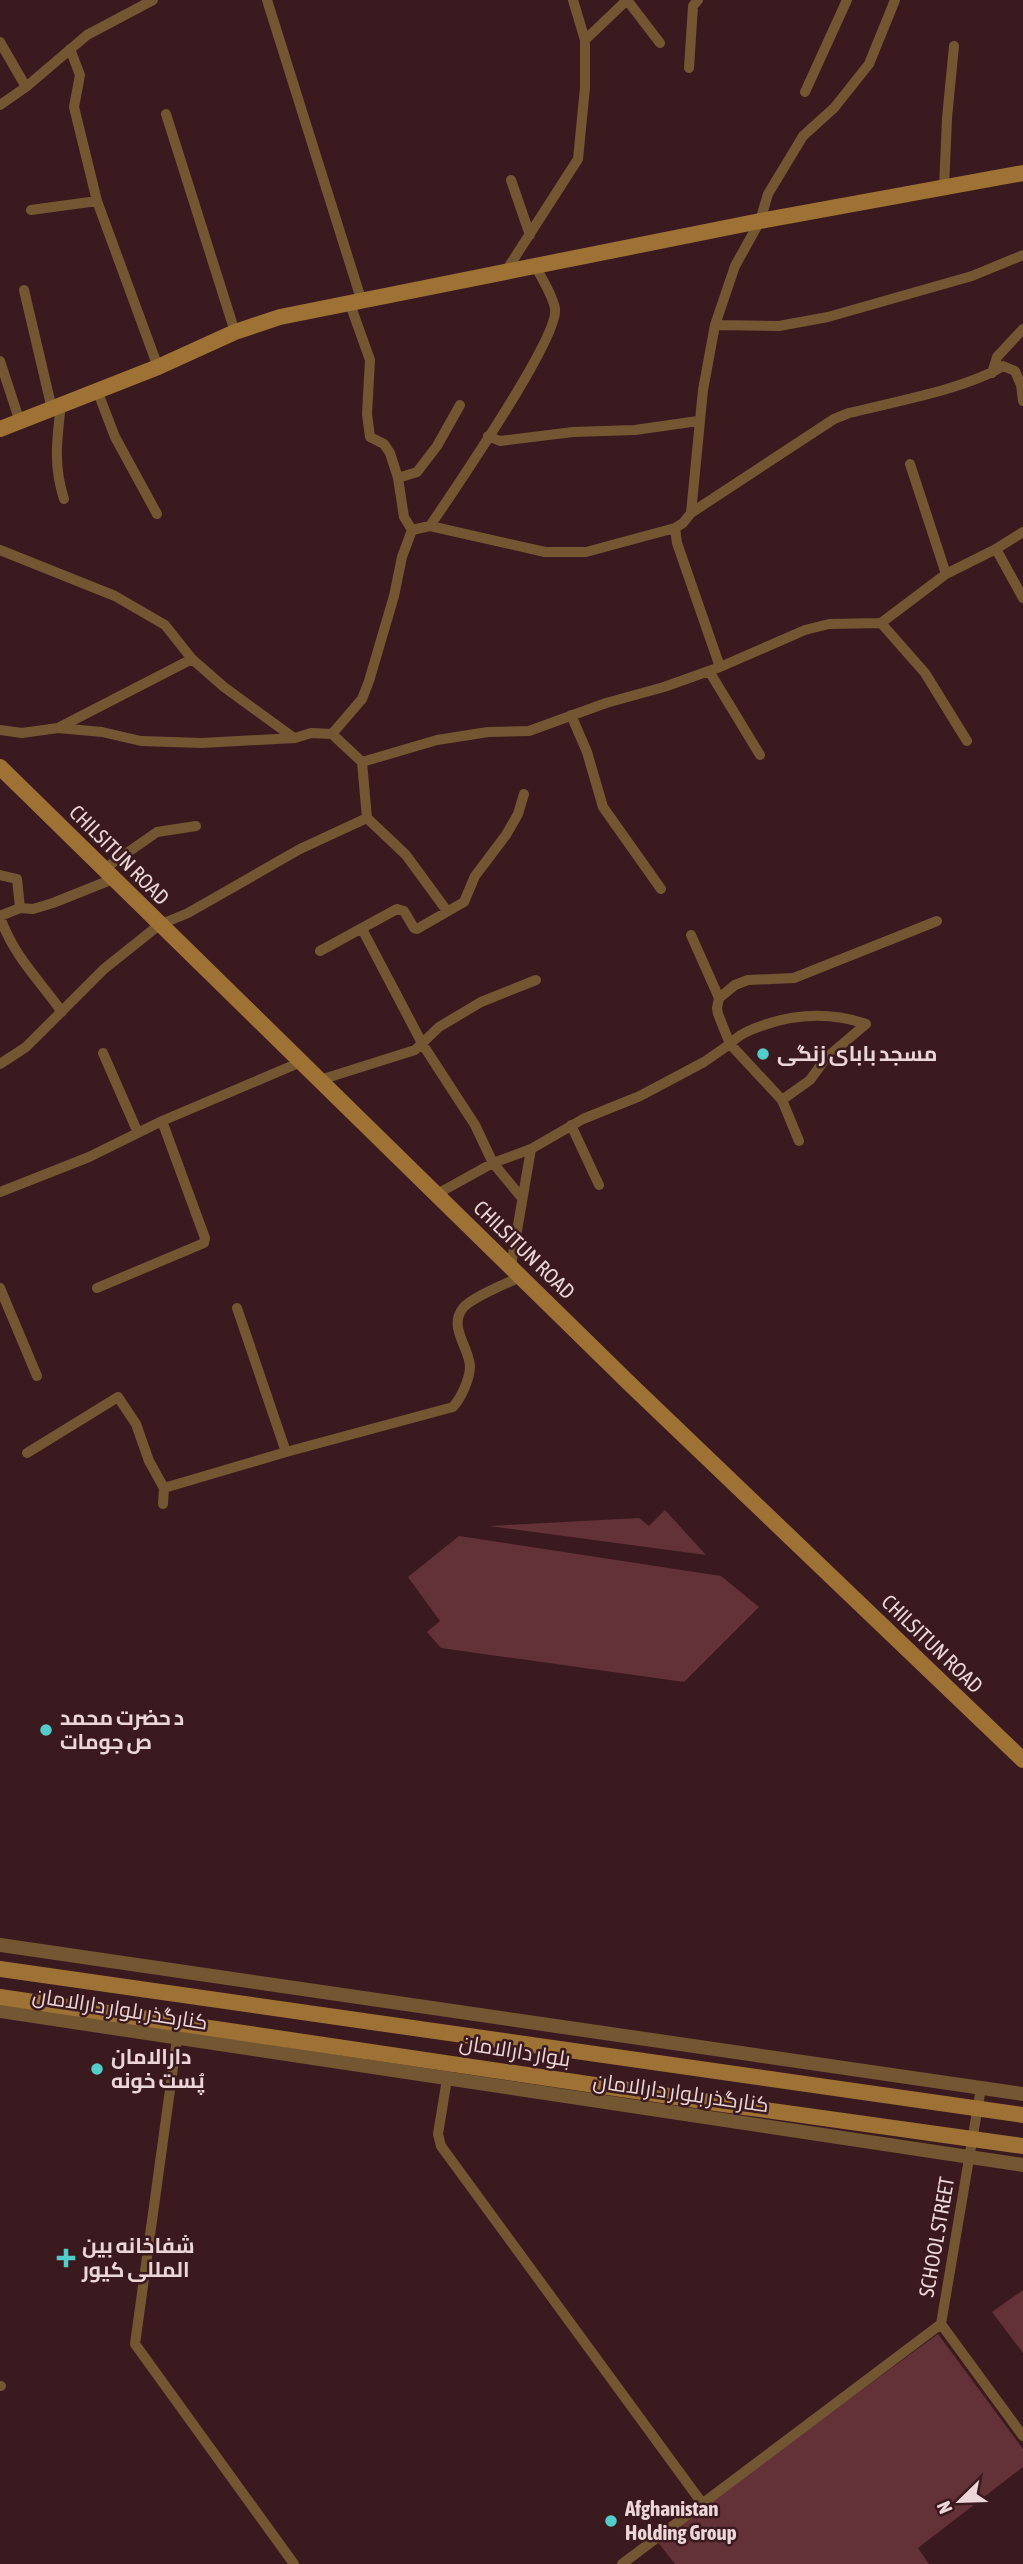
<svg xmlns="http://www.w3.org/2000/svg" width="1023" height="2564" viewBox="0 0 1023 2564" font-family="'Asap Condensed',Cairo,sans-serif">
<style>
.green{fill:#633238}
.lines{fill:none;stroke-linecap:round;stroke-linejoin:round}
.minor{stroke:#735732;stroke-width:10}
.tertiary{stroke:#735732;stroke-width:14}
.secondary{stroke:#9e7234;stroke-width:16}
.poi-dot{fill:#53cdca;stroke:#3b1a1f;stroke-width:2.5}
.labels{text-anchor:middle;stroke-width:5;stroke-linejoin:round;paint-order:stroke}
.street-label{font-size:21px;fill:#edd6d7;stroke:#3b1a1f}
.poi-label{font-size:21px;font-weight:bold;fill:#edd6d7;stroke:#3b1a1f;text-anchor:start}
</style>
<rect width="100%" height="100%" fill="#3b1a1f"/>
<path class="green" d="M665,1510L706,1555L489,1526L639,1518L649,1526Z
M459,1536L721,1576L759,1607L684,1682L441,1648L427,1632L440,1621L408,1577Z
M1023,2290V2353L992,2312Z
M938,2334L1023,2449V2467L918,2548L929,2564H675L653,2536L806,2431Z"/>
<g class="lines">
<path class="minor" d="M267,0L362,302
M627,0L660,43
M585,40L627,0
M0,42L26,87
M70,49L80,75L74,107L97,201L158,367
M689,68L693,6L698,0
M805,92L847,0
M0,105L26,87L87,35L153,0
M166,114L235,332
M511,180L530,235
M944,188L947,118L954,46
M31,210L97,201
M506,271L578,159L585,88V40L573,0
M24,290L52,409
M350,304L370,360L367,414L370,437L384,444L390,453L398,478L404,517L412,530
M715,325L779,326L828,317L972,276L1023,255
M0,361L20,422
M992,373L997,357L1023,329
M97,390L115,437L157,514
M61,404C57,439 53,465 64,499
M488,436L500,441L573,432L635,430L698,421
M910,464L946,574
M398,478L417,472L437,446L460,405
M691,513L703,390L715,325L735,266L760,221L768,194L803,136L834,108L869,64L895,0
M430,526L545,552H586L675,528
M996,549L1023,598
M0,550L115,596L165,625L192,659L224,687L294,738
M881,623L925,673L967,741
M720,667L677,543L675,528L683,523L691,513L834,419L849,413C893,402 966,389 1003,366L1015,371L1021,385L1023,401
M709,671L760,755
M571,715L587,752L603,807L661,889
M58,728L192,659
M0,730L22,733L58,728L102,732L141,741L202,743L295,738L311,733L332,734L362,762L367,818L406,855L447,911
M332,734L362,699L369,681L394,596L402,557L412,530L430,526C452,493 559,338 555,309C553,295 541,278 535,265
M362,762L437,740L488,732L529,731L606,703L664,687L720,667L805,630L829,624L881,623L946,574L996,549L1023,532
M104,869L157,832L196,826
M0,875L17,879L20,908
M0,916L20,908L33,909L53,903L113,879
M0,917C14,957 38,978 62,1012
M362,929L423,1045L475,1125L493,1163L522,1198
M691,935L719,998
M320,951L397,909L404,911L414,928L417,929L464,902L475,876L506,835L518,814L524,794
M866,1024C828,1011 790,1014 753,1029C744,1033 737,1036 730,1044L718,1014L717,1008L719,998L735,985L748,980L794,978L937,921
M103,1053L138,1133
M0,1064L26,1047L104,969L159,925L188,913L300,849L367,818
M320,1080L415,1050L439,1027L481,1002L536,980
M782,1100L810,1080L826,1058L866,1024
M571,1125L599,1185
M0,1192L89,1157L162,1121L301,1062
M437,1194L493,1163L531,1149L583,1119L640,1096L704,1062L730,1044L782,1100L799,1141
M511,1266L531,1149
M0,1288L37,1376
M97,1288L204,1243L205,1238L162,1121
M237,1308L286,1452
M27,1453L118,1397L136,1424L149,1461L164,1488L163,1504
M164,1488L286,1452L453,1407C461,1398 470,1379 470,1366C469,1347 448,1327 463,1308C472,1297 508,1283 522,1276
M177,2039L135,2344L294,2564
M447,2079L438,2134L441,2146L702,2503
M941,2324L981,2088
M941,2324L1023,2436
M0,2386H1
M622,2564L941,2324"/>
<path class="tertiary" d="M0,1945L1023,2094
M0,2011L1023,2165"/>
<path class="secondary" d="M0,429L158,367L235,332L280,317L760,221L1023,173
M0,767L631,1385L1023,1760
M0,1969L1023,2115
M0,1997L723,2104L1023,2146"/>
</g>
<g class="poi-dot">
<circle cx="763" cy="1054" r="7"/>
<circle cx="46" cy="1730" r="7"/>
<circle cx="97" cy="2069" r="7"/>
<path d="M62.5 2247.5h7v7h7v7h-7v7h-7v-7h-7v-7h7z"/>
<circle cx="611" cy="2521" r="7"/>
</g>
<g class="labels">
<g class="street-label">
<text transform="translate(119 855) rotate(45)" y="7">CHILSITUN ROAD</text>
<text transform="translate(524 1250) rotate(44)" y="7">CHILSITUN ROAD</text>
<text transform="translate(932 1644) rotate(44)" y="7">CHILSITUN ROAD</text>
<text transform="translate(120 2009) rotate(9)" y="7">کنارگذر بلوار دارالامان</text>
<text transform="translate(515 2051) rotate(9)" y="7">بلوار دارالامان</text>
<text transform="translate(681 2093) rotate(8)" y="7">کنارگذر بلوار دارالامان</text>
<text transform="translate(937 2237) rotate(-80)" y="7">SCHOOL STREET</text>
</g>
<g class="poi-label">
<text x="777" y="1061">مسجد بابای زنگی</text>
<text x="60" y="1725">د حضرت محمد<tspan x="60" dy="24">ص جومات</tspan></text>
<text x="111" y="2064">دارالامان<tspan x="111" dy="24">پُست خونه</tspan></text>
<text x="82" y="2253">شفاخانه بین<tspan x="82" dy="24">المللی کیور</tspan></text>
<text x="625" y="2516">Afghanistan<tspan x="625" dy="24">Holding Group</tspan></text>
</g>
</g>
<g transform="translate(960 2501) rotate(247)" stroke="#3b1a1f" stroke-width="5" paint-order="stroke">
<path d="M0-5L12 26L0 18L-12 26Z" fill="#edd6d7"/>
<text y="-10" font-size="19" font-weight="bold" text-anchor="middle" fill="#edd6d7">N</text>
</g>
</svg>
